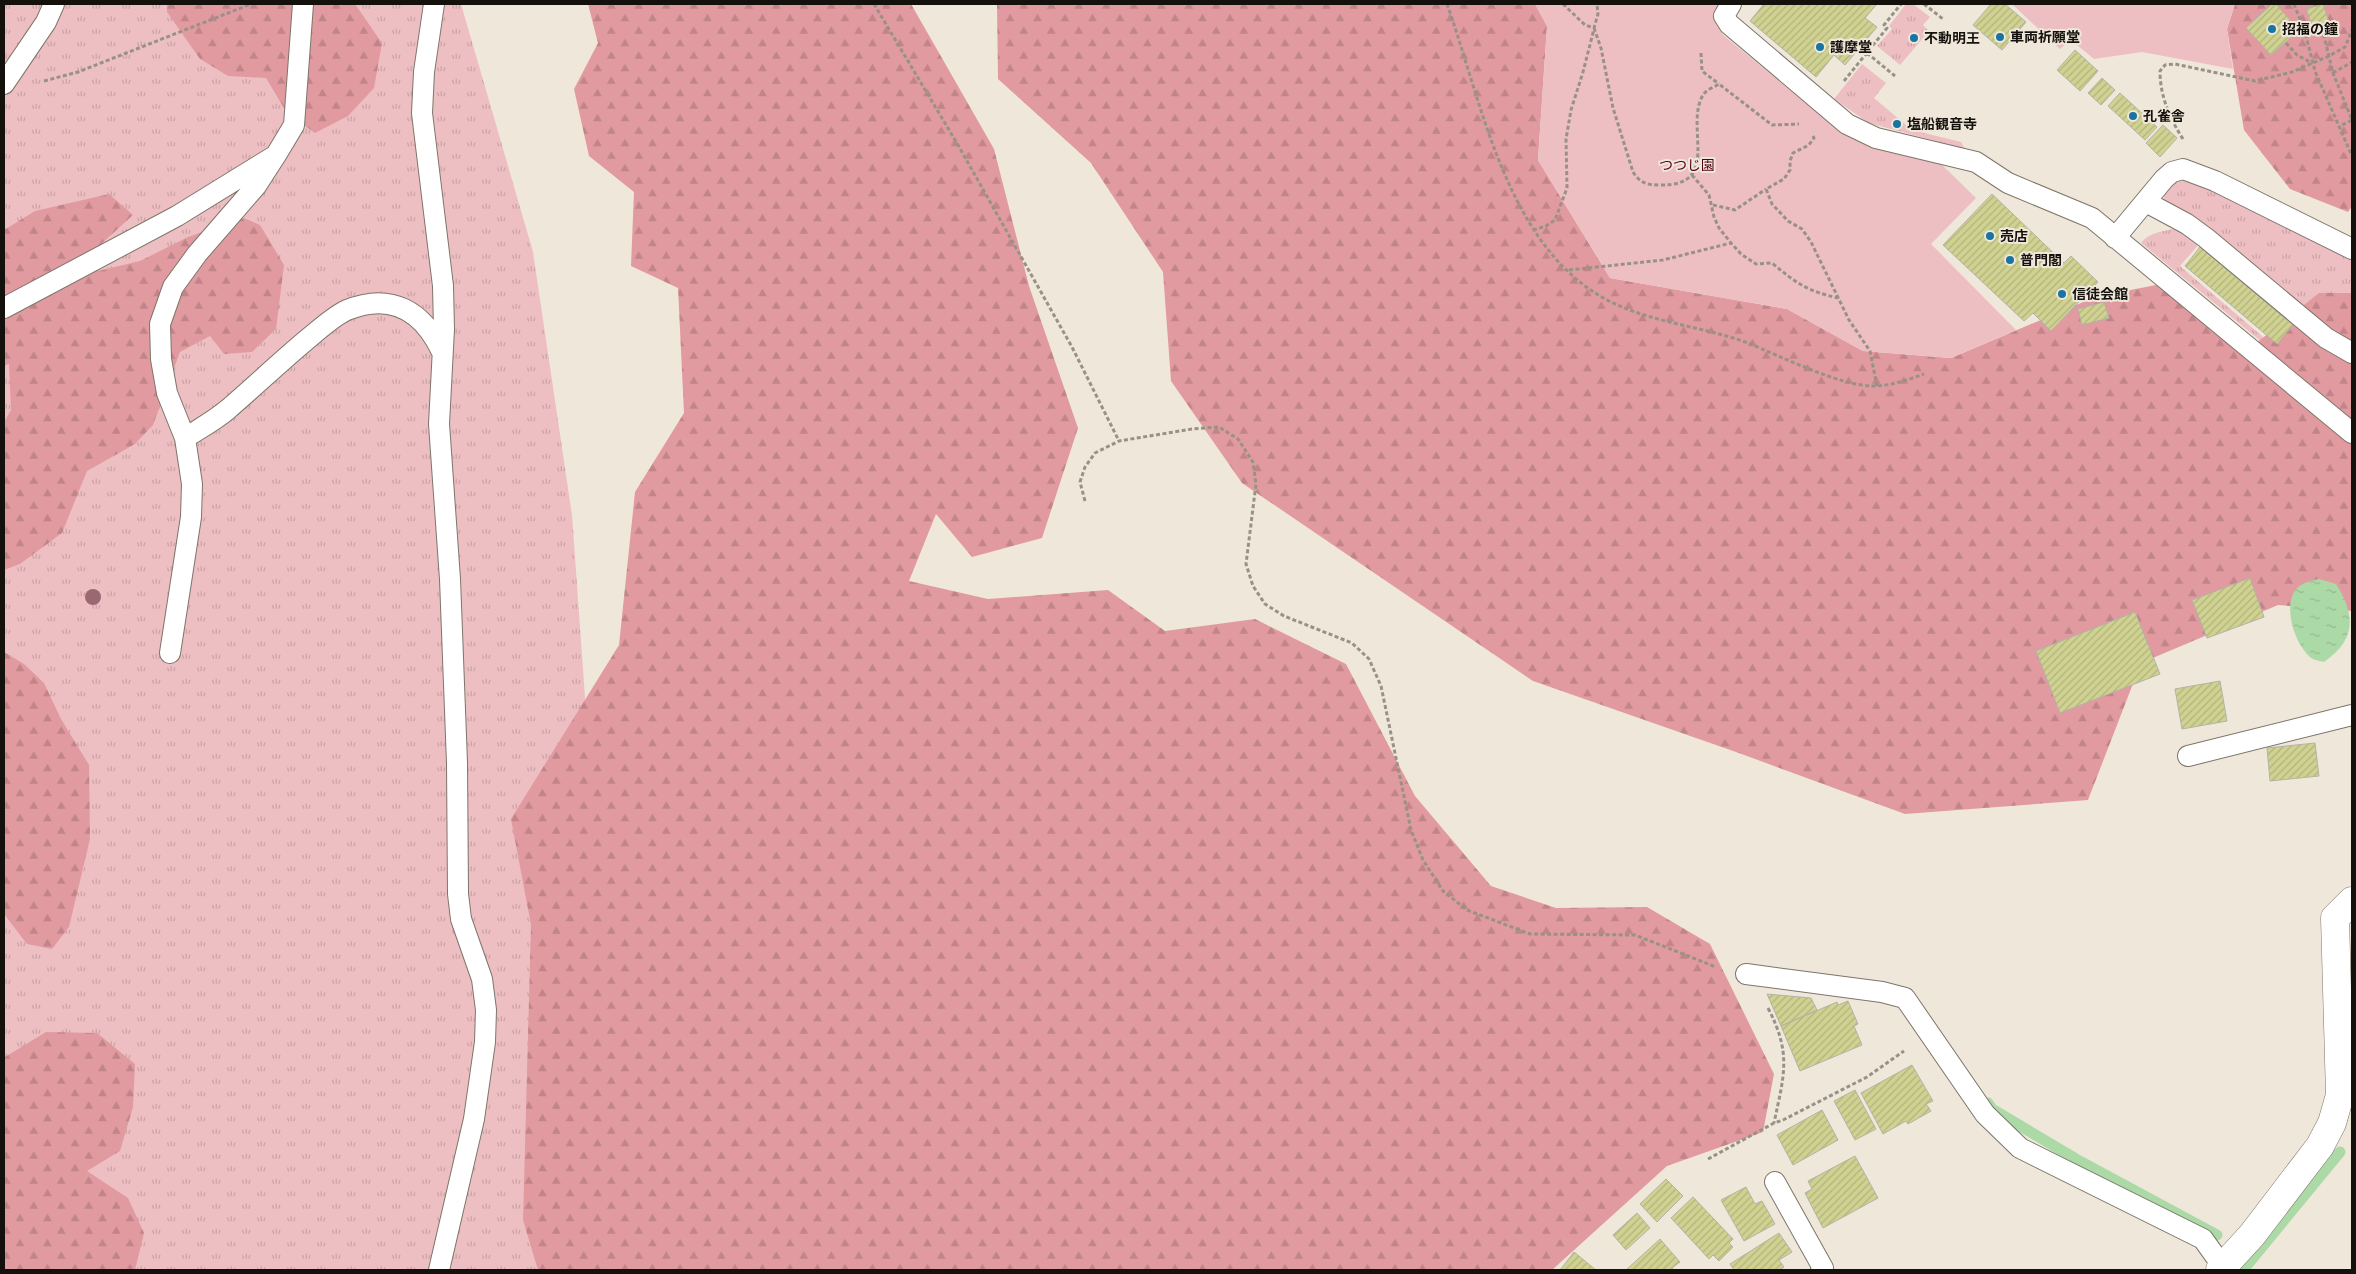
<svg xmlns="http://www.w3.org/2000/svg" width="2356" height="1274" viewBox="0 0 2356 1274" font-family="'PT Sans Narrow','Noto Sans JP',sans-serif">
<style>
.grass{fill:url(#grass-tufts)}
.forest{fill:url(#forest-firs)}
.garden{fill:#eebfc2}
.water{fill:url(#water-ripples)}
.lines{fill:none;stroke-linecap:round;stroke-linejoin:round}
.stream{stroke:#acdaa7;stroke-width:11}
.building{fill:url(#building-hatch);stroke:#b2b3a6}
.lane-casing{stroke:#7d756a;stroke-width:22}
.street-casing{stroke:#7d756a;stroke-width:29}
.path{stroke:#989188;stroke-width:3;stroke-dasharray:4 2.5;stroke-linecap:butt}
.lane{stroke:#fff;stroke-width:20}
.street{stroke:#fff;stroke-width:28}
.tree{fill:#9a6870}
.poi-dot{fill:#1974a2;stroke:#f0e7db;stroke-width:2}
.labels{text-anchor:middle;stroke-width:4;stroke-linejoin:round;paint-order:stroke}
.poi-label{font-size:14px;font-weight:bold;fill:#14110d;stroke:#f0e7db;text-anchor:start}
.park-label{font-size:14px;fill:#540018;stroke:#f0e7db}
</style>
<defs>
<pattern id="grass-tufts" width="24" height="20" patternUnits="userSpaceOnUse" patternTransform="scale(1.25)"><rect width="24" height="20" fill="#eebfc2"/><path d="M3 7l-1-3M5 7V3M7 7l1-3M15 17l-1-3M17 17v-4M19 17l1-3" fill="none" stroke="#cba3a6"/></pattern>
<pattern id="forest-firs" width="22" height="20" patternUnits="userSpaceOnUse" patternTransform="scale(1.25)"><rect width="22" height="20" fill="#e19aa0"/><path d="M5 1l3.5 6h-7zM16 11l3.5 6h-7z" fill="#c08489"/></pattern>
<pattern id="water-ripples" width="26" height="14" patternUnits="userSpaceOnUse" patternTransform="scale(1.25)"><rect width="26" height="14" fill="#acdaa7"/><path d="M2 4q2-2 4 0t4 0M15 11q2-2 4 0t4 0" fill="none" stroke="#93ba8f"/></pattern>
<pattern id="building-hatch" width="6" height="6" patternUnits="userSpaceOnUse" patternTransform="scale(1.25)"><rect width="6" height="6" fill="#d0d291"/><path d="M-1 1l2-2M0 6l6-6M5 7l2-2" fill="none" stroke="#b2b37c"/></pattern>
</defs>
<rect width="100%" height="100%" fill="#f0e7db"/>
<path class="grass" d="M4,4H461L533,252L572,515L587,725L574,1270H4Z
M1906,4H1913L1930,17L1923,25L1929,31L1900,65L1877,46L1892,29L1889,26Z
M1862,64L1886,83L1874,98L1912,130L1961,142L1965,149L1869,123L1834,99Z
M2177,178L2193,180L2352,257V343L2331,332L2211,232L2164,200V190Z
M2172,229L2183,232L2200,243L2180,266L2276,348L2279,356L2141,243C2148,233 2161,232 2172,229Z"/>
<path class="forest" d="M167,4H355L382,43L374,88L348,116L315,133L287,113L266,78L228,76L200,59L167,12Z
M588,4H911L994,149L1029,286L1078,428L1042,538L972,557L936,514L909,581L988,599L1108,590L1165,631L1255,619L1346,664L1415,796L1491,886L1556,908L1647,907L1710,944L1774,1074L1763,1132L1667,1166L1552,1270H538L523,1220L531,925L511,819L619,645L635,492L684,413L678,288L631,266L634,192L589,156L574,89L598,43Z
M997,4H1535L1547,26L1538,160L1610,278L1787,309L1863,351L1951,358L2095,297L2156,285L2255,344L2319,293H2352V611L2278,605L2141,663L2088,800L1905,814L1736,752L1533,681L1242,483L1171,381L1163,272L1091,163L998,79Z
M2235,4H2352V206L2348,212L2290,189L2244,130L2227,29Z
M109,194L133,215L99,246L98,271L140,261L188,237L244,218L260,225L284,265L276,329L252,352L224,354L210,336L180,352L153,425L135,444L87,471L62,533L20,564L4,570V422L11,410L9,364L4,366V230L35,211Z
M4,652L24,664L44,683L61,719L89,765L90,839L69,927L52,949L27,944L4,914Z
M46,1032L97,1033L135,1064L133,1107L120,1151L87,1171L128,1198L144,1233L135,1270H4V1050L5,1057Z"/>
<path class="garden" d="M1535,4H1721L1717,9L1722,34L1837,129L1866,144L1937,160L1976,198L1931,244L2016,330L1951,358L1863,351L1787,309L1610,278L1538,160L1547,26Z
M2012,4H2235L2227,29L2233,69L2142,52L2094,59L2071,40L2060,49Z"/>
<path class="water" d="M2319,579L2336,584C2356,615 2356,640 2324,662C2320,661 2313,660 2310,657C2295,643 2285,613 2293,594C2297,584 2309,581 2319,579Z"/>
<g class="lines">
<path class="stream" d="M1988,1103L1992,1109L2076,1159L2217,1235
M2243,1270L2340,1152"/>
</g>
<path class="building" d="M1764,4H1877L1865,18L1877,27L1845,65L1834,55L1816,77L1750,21Z
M1991,4H2005L2026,22L2002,50L1973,25Z
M2272,4H2276L2299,30L2271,55L2246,28Z
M2323,4L2329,22L2313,28L2306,9Z
M2075,50L2098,71L2080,91L2057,70Z
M2102,78L2115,90L2101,105L2088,93Z
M2120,93L2157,127L2145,140L2108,106Z
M2163,125L2177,138L2160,157L2146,143Z
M1992,194L2064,263L2071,256L2098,282L2051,331L2033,313L2024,321L1943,245Z
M2200,247L2293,325L2277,344L2185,266Z
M2104,302L2109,318L2082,325L2078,309Z
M2250,578L2264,617L2207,638L2192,600Z
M2135,612L2160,674L2060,713L2036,651Z
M2220,681L2227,721L2182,729L2175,689Z
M2315,743L2319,776L2270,781L2267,748Z
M1767,994L1811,998L1817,1010L1781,1026Z
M1848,1001L1858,1024L1854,1026L1862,1045L1800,1071L1781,1026L1837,1002L1838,1005Z
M1912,1065L1933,1101L1926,1104L1931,1111L1908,1124L1906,1121L1883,1134L1861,1093Z
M1855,1090L1876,1129L1855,1140L1834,1101Z
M1822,1110L1838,1140L1793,1165L1777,1135Z
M1855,1156L1878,1198L1823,1228L1805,1193L1812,1189L1808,1181Z
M1666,1179L1683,1196L1657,1222L1640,1204Z
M1746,1187L1755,1204L1762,1201L1775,1224L1744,1241L1721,1200Z
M1693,1197L1733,1239L1729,1243L1733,1247L1719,1261L1713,1255L1709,1259L1671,1218Z
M1637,1213L1650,1228L1626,1250L1613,1235Z
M1779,1233L1792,1252L1779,1260L1784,1267L1779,1270H1734L1730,1264Z
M1660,1239L1680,1262L1672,1268L1674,1270H1626Z
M1574,1252L1596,1270H1560Z"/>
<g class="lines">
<g class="lane-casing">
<path id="lane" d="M434,4L424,72L422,113L443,286L444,329L439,424L450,579L457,763L458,894L461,919L482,979L486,1010L485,1042L474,1119L439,1270
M1731,4L1724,16L1729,24L1847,124L1876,138L1976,162L2008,183L2092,218L2352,433
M4,84L46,22L54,4
M2146,202L2187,224L2206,238L2326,338L2352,353
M2115,238L2164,179L2172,172L2183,169L2215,181L2352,249
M4,308L177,216L276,155L294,125L303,4
M185,438C199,429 214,421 227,410C255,386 281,361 310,337C321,328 334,316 347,310C391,292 423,311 442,352
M170,653L191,517L192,484L185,438L167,393L161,359L160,324L173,287L197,254L256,186L276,155
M2188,756L2352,715
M1746,974L1882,992L1905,998L1985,1114L2020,1148L2203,1239L2223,1267
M1775,1182L1823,1268L1821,1270"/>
</g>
<g class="street-casing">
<path id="street" d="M2220,1270L2252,1235L2320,1146L2332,1123L2340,1095L2335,918L2352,901"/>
</g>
<path class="path" d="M874,4L958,145L1072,347L1119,441
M1447,4C1482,102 1506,246 1607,300C1651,323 1702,326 1748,343C1780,356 1840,386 1873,386C1891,386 1907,380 1924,374
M1563,4L1585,25L1594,28L1598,14L1597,4
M1924,4L1943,19
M2294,4L2305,32L2315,71L2352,156
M1594,28L1601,48L1613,108L1633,172C1640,183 1647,185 1659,185C1723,187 1684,127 1703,95C1706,90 1714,87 1719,84L1772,125L1799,124
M2322,28L2333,73L2352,120L2340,126
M2286,43L2297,55L2312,63
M1701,53L1702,71L1719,84
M1867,53L1895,76
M2333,73L2352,62
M44,81L78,72L251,4
M1844,81L1887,28L1884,25L1901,4
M1813,136L1814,138L1809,145L1793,153L1790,161V170L1784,179L1766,189L1772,204L1788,221L1802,229L1811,242L1849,320L1870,351L1877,386
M2183,139C2170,119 2160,96 2160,71L2165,65L2175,64L2255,81L2292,72L2329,56L2345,47L2352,30
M1692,175L1709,195L1714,217L1719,228L1731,243L1741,254L1756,264L1772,263C1796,283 1807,291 1838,298
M1713,205L1735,210L1766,189
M1533,230L1546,226L1555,220L1567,188L1566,139L1571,110L1583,72L1594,29
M1569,270L1663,260L1731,243
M1085,501L1080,482L1085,467L1095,453L1119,441L1192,429L1219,427L1238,439L1253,462L1256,484L1246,564L1253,586L1265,604L1284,616L1352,643L1369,659L1381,686L1411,830L1423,860L1443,891L1467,910L1530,934L1635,935L1716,967
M1768,1008C1792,1054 1784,1075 1774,1123
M1708,1159L1774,1123L1783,1120L1867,1077L1904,1051"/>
<use href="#lane" class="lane"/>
<use href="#street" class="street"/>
</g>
<circle class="tree" cx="93" cy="597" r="8"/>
<g class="poi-dot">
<circle cx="2272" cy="29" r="5"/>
<circle cx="2000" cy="37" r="5"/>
<circle cx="1914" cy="38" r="5"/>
<circle cx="1820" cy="47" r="5"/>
<circle cx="2133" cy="116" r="5"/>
<circle cx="1897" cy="124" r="5"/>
<circle cx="1990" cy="236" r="5"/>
<circle cx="2010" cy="260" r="5"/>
<circle cx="2062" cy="294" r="5"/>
</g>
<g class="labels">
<g class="poi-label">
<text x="2282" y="34">招福の鐘</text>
<text x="2010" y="42">車両祈願堂</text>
<text x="1924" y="43">不動明王</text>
<text x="1830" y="52">護摩堂</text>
<text x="2143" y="121">孔雀舎</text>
<text x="1907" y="129">塩船観音寺</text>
<text x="2000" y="241">売店</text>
<text x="2020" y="265">普門閣</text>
<text x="2072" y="299">信徒会館</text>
</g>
<g class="park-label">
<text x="1687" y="170">つつじ園</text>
</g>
</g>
<rect width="2356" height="1274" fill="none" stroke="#14110d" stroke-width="10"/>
</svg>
